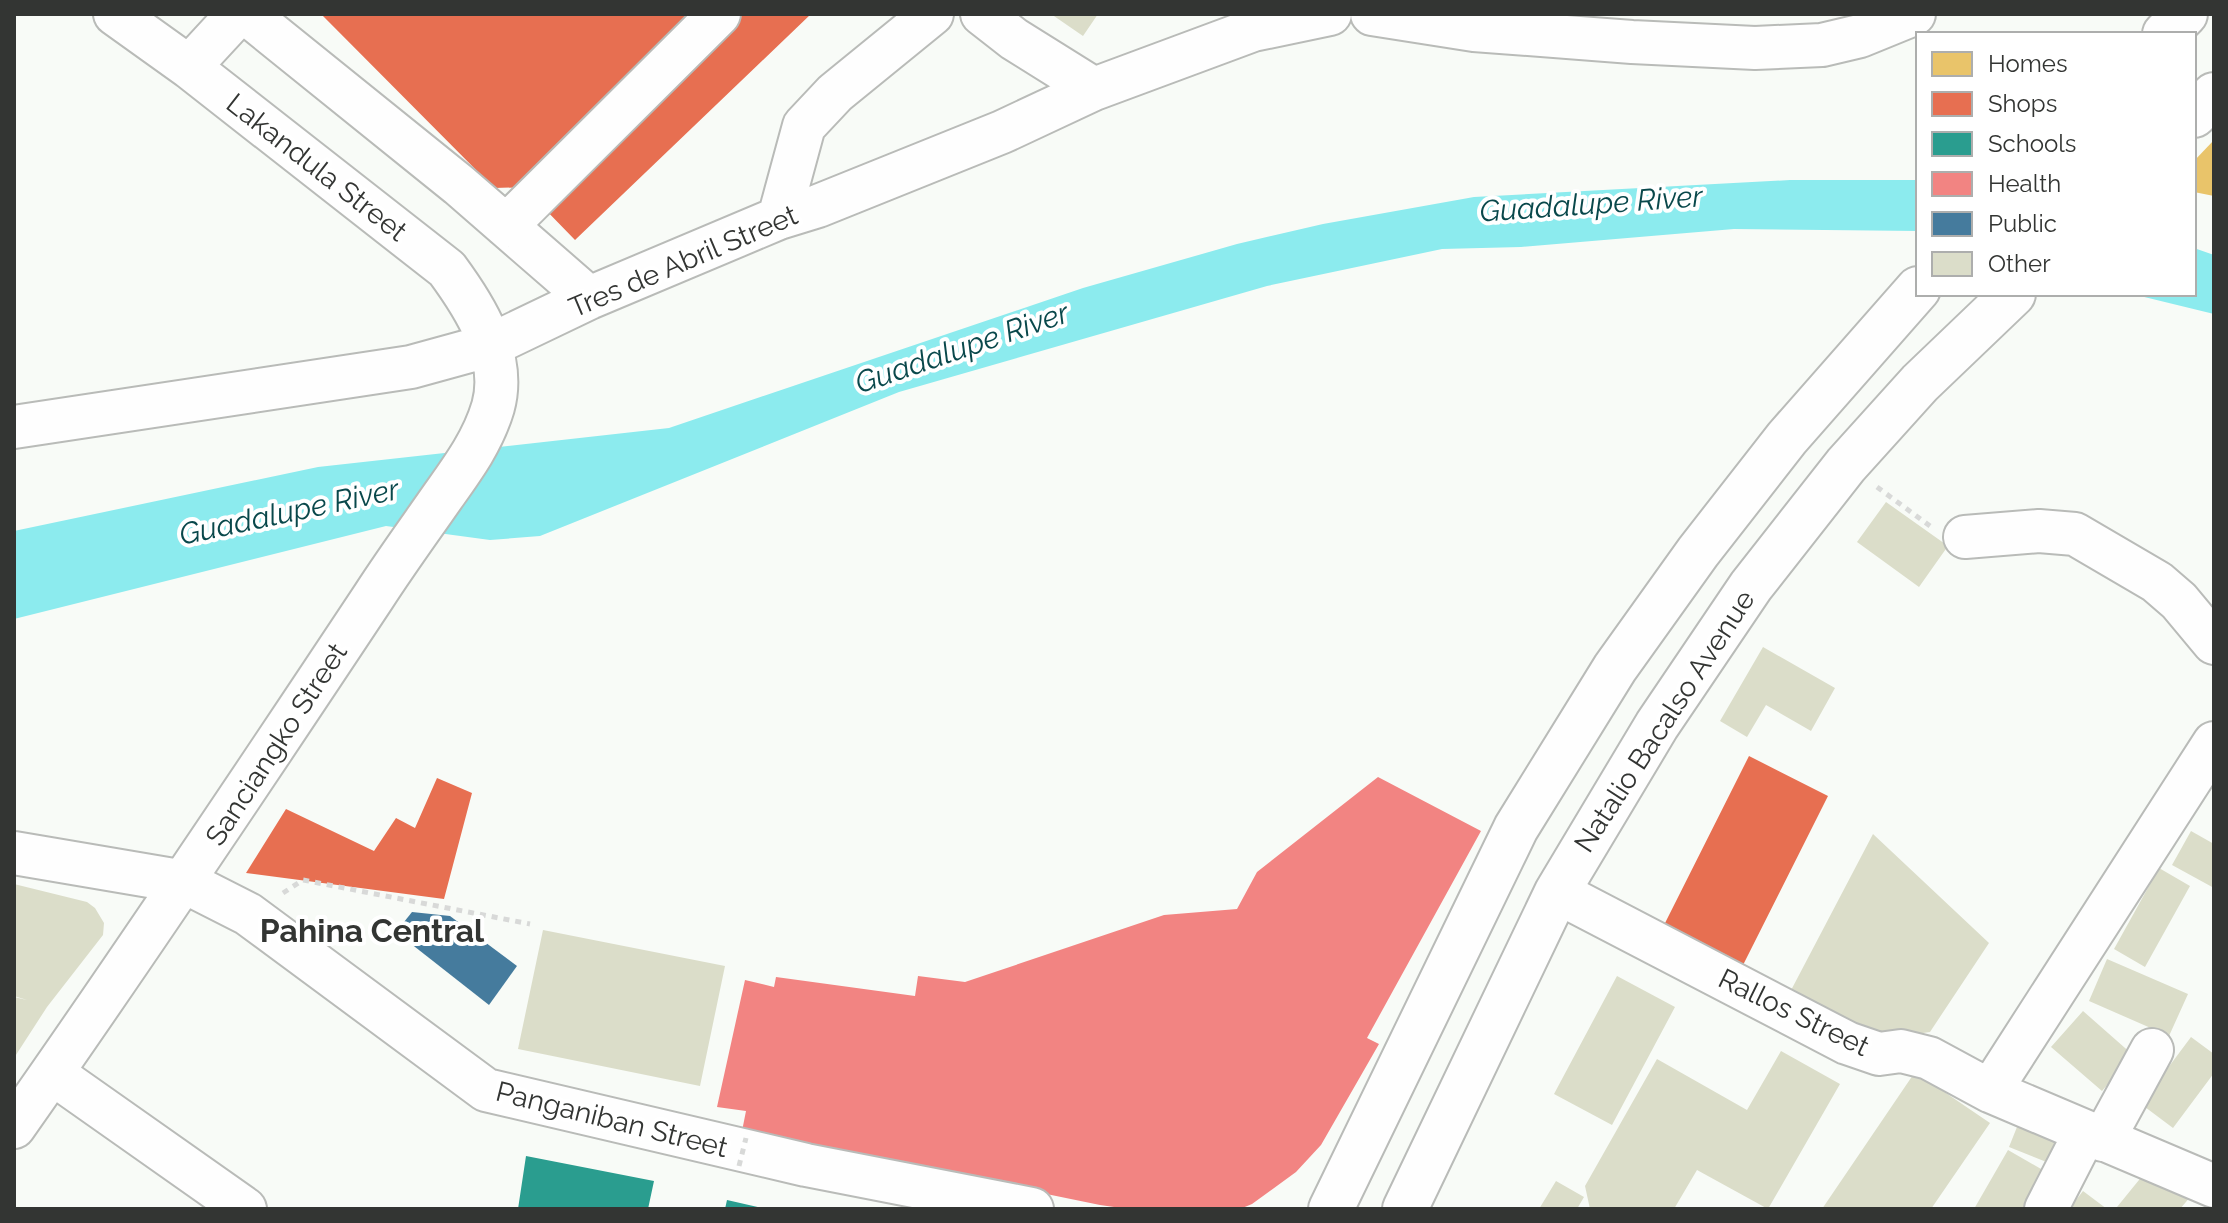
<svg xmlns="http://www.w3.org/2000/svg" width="2228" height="1223" viewBox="0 0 2228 1223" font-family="Raleway,sans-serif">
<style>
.water{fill:#8cebee}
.homes{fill:#e9c46a}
.shops{fill:#e76f51}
.schools{fill:#2a9d8f}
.health{fill:#f28482}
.public{fill:#457b9d}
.building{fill:#dbddc9}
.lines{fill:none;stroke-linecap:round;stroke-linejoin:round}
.minor-casing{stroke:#b9bbb8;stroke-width:46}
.major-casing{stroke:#b9bbb8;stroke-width:48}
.path{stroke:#d8d9d8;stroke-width:5;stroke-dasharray:6 6;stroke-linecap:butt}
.minor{stroke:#fefefe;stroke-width:42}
.major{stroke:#fefefe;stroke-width:44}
.path-bridge{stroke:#d8d9d8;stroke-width:5;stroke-dasharray:6 6;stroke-linecap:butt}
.labels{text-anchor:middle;stroke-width:8;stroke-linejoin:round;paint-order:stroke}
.street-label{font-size:28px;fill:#333533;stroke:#fff}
.water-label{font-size:30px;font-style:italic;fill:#09484b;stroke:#fff}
.quarter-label{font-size:32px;font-weight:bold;fill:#333533;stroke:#fff}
</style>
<rect width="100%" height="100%" fill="#f8fbf7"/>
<path class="water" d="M1790,180H1918V231L1734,229L1521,247L1442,249L1267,286L899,392L540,536L490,540L386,526L14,619V531L318,467L669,428L1083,288L1237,244L1323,224L1474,197Z
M2194,248L2214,255V314L2132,294H2194Z"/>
<path class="homes" d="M2214,140V196L2194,192V161Z"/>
<path class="shops" d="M321,14H706L536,187L494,188Z
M734,14H811L575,240L540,204Z
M1749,756L1828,796L1737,977L1658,937Z
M437,778L472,793L444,899L246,873L286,809L374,851L396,818L415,828Z"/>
<path class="schools" d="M526,1156L654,1181L648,1209H518Z
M727,1200L762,1208L761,1209H725Z"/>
<path class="health" d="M1378,777L1481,831L1367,1038L1379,1044L1321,1145L1296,1172L1252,1204L1240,1209H1128L1100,1205L742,1131L746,1111L717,1107L745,980L774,987L776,977L915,996L918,976L965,982L1164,915L1237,909L1257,872Z"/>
<path class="public" d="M412,912L450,916L517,966L489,1005L396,932Z"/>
<path class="building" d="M1051,14H1098L1083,36Z
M1886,502L1948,546L1919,587L1857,542Z
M1763,647L1835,688L1811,731L1766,705L1747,737L1720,721Z
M2191,831L2214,844V888L2172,865Z
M1873,834L1989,943L1930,1032L1867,1041L1788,996Z
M2159,868L2190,886L2145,967L2114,949Z
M14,884L87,902L95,908L104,923L103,935L47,1007L14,1058V997L27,1000L14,996Z
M543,930L725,966L700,1086L518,1049Z
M2107,959L2188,994L2169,1036L2089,1001Z
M1617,976L1675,1007L1612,1125L1554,1094Z
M2083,1011L2133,1055L2102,1091L2051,1047Z
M2191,1037L2214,1054V1073L2173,1128L2141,1104Z
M1781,1051L1840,1084L1768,1209L1697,1170L1674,1209H1590L1585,1186L1657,1059L1747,1110Z
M1915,1072L1990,1123L1931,1209H1822Z
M2021,1117L2071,1137L2059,1167L2009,1147Z
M2008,1150L2055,1177L2036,1209H1974Z
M2152,1164L2191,1196L2180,1209H2119L2117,1207Z
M1556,1181L1584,1197L1577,1209H1539Z
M2083,1191L2107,1209H2069Z"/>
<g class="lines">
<g class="minor-casing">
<path id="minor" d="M247,14L459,185L589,298
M982,14L1014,39L1094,89
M1372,14L1474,30L1632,42L1755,48L1822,45L1860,36L1914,14
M189,67L238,14
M779,218L804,126L835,93L932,14
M506,226L719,14
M14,427L411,367L491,345L589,298L779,218L818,206L1002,132L1094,89L1253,30L1330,14
M1965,537L2039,531L2075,534L2157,582L2179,601L2214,643
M14,853L185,882L248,914L486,1090L806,1165L1032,1209
M1557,892L1847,1043L1879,1054L1901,1051L1929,1058L1990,1091L2214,1186
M52,1073L245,1209
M1990,1091L2214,743
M14,1127C137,952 256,774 374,596C396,562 420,529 443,496C463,468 483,441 493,407C507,357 475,307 447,269L189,67L115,14
M2103,1140L2152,1050
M2046,1209L2085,1133"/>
</g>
<g class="major-casing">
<path id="major" d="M2165,34L2185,14
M2194,115L2214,95
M1331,1209L1516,828L1615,668L1698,552L1787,438L1918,289
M1405,1209L1557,892L1657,725L1751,586L1846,465L1920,383L2013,294"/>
</g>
<path class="path" d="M1877,487L1930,526
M283,893L303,880L530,924"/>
<use href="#minor" class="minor"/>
<use href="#major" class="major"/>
<path class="path-bridge" d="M739,1166L746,1138"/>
</g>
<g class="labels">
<g class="street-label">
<text transform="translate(317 167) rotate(38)" y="10">Lakandula Street</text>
<text transform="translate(683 261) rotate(-23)" y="10">Tres de Abril Street</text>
<text transform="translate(1664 721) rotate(-57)" y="10">Natalio Bacalso Avenue</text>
<text transform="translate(276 744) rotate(-57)" y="10">Sanciangko Street</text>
<text transform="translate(1794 1012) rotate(26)" y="10">Rallos Street</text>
<text transform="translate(612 1119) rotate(14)" y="10">Panganiban Street</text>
</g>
<g class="water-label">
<text transform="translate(1591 204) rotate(-4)" y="10">Guadalupe River</text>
<text transform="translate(962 348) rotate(-19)" y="10">Guadalupe River</text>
<text transform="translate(289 512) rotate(-12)" y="10">Guadalupe River</text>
</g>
<g class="quarter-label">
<text x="372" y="942">Pahina Central</text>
</g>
</g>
<rect width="2228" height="1223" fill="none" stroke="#333533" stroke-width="32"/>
<rect x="1916" y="32" width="280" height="264" fill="#ffffff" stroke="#adaead" stroke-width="2"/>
<rect x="1932" y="52" width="40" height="24" fill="#e9c46a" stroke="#adaead" stroke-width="2"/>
<text x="1988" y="72" font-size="24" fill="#333533">Homes</text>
<rect x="1932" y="92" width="40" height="24" fill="#e76f51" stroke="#adaead" stroke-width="2"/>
<text x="1988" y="112" font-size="24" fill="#333533">Shops</text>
<rect x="1932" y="132" width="40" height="24" fill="#2a9d8f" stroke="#adaead" stroke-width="2"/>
<text x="1988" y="152" font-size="24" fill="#333533">Schools</text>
<rect x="1932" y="172" width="40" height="24" fill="#f28482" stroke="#adaead" stroke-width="2"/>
<text x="1988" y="192" font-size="24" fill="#333533">Health</text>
<rect x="1932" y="212" width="40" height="24" fill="#457b9d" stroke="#adaead" stroke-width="2"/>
<text x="1988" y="232" font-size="24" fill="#333533">Public</text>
<rect x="1932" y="252" width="40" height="24" fill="#dbddc9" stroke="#adaead" stroke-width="2"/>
<text x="1988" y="272" font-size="24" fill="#333533">Other</text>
</svg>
